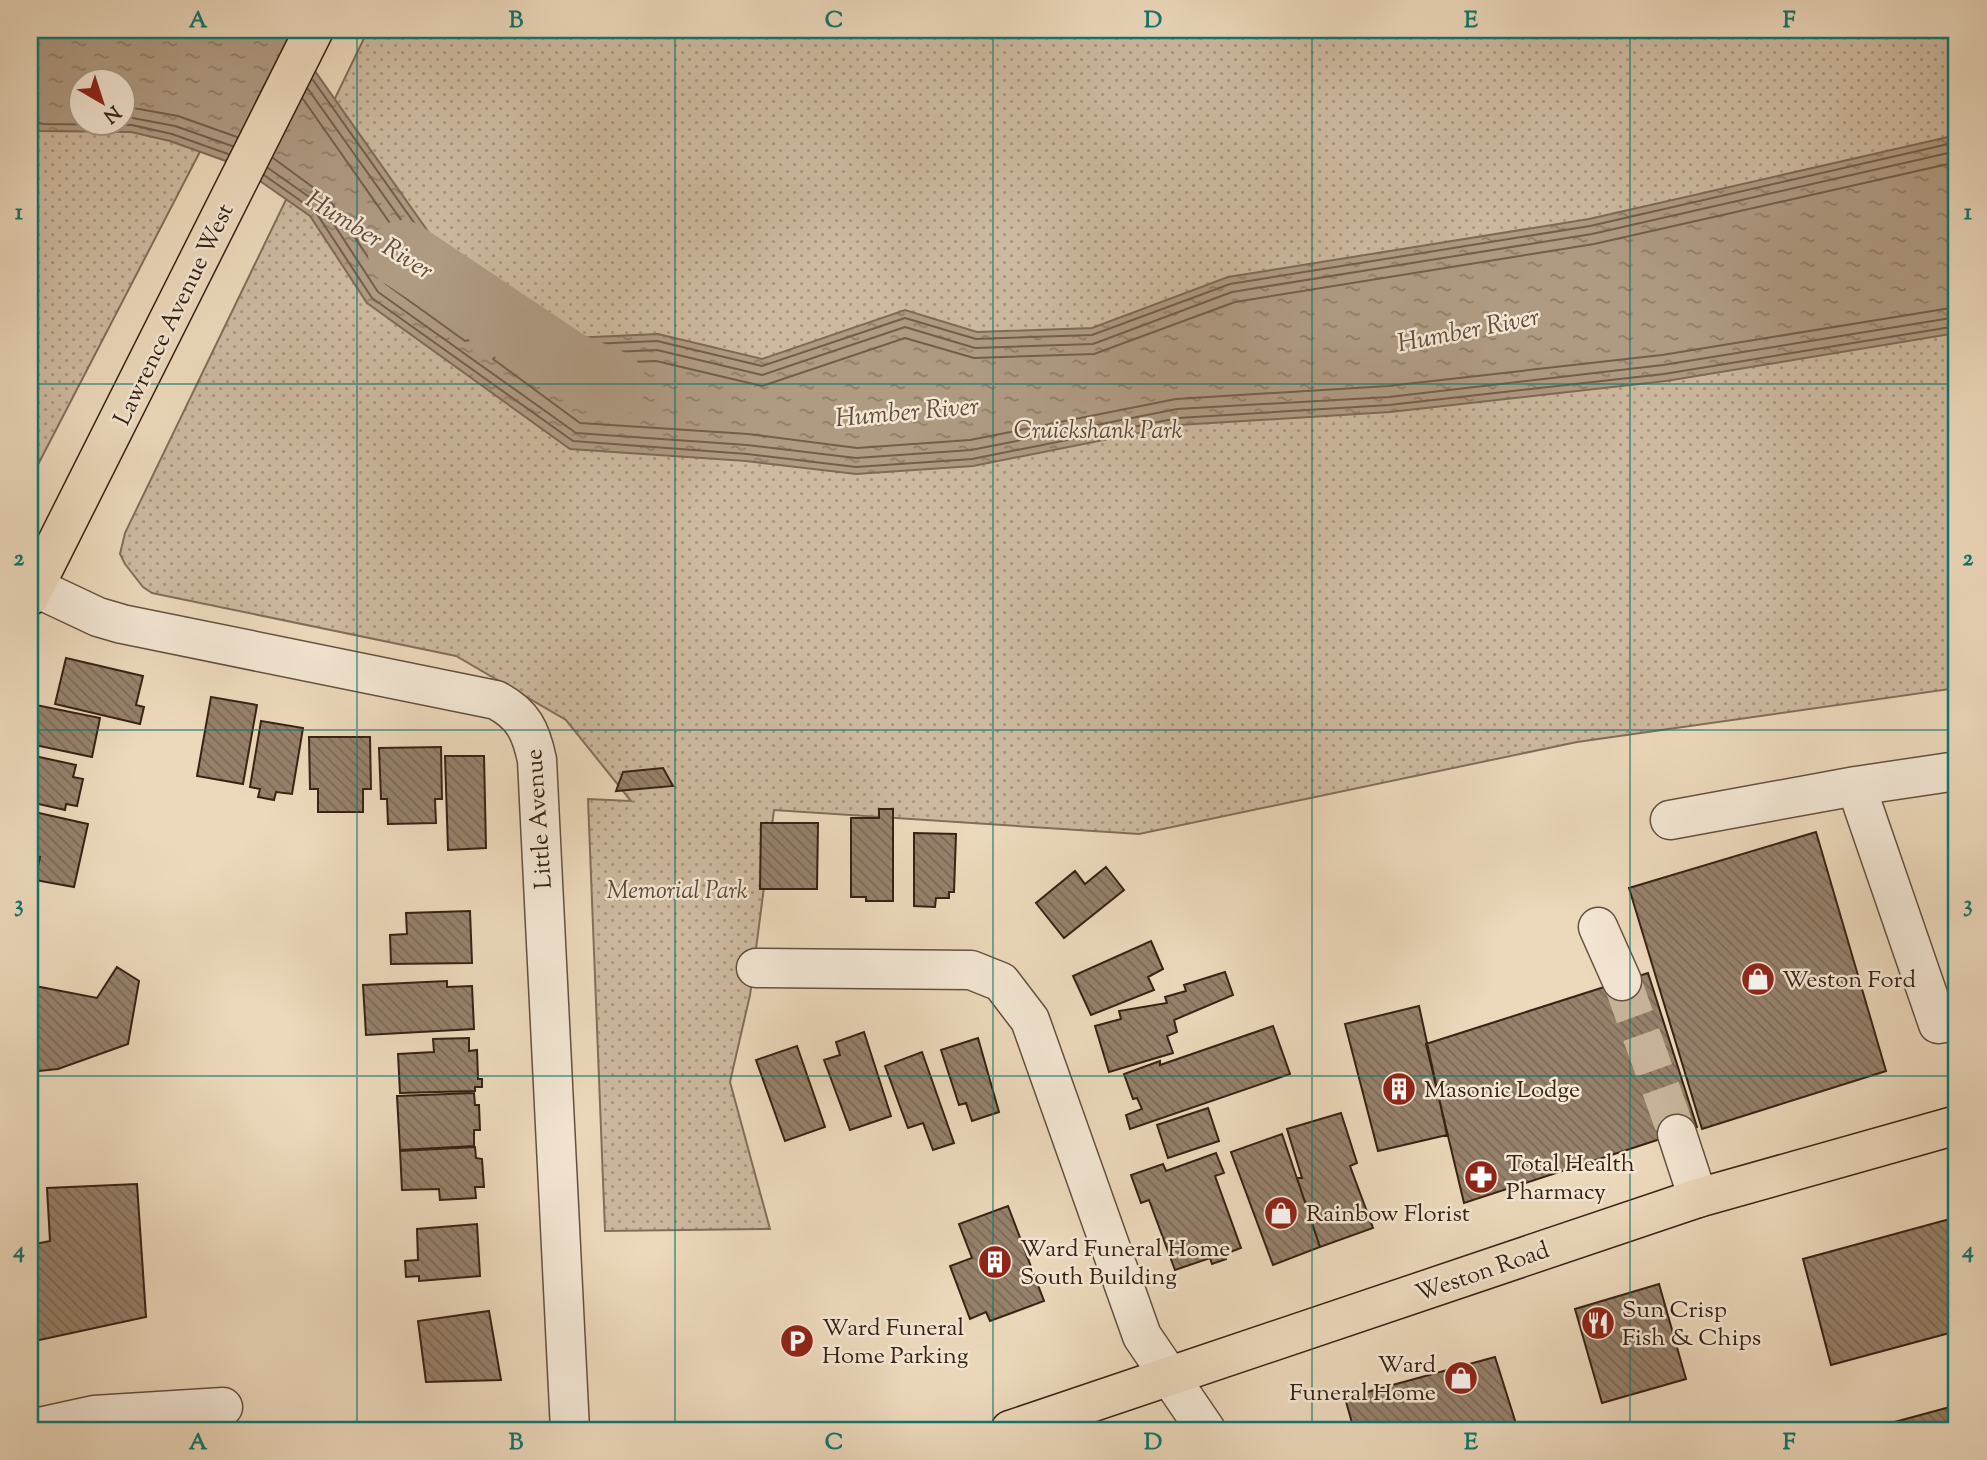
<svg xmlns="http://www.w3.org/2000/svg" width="1987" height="1460" viewBox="0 0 1987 1460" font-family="'Sorts Mill Goudy',serif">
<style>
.park{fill:url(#park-dots);stroke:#826e5a;stroke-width:2;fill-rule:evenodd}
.water{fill:url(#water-ripples);stroke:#7f6a56;stroke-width:2;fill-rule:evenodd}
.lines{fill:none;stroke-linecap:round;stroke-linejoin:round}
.shore{stroke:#745e4b;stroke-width:2}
.river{stroke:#af9a82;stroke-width:68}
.building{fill:url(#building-back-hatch);stroke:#382214;stroke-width:2}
.minor-tunnel{stroke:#c8b49a;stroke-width:38;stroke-dasharray:38 19;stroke-linecap:butt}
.minor-casing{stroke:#65503e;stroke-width:41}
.major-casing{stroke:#382214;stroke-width:41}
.minor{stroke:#f3e6d3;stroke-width:38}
.major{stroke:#ecd8bb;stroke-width:38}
.grid{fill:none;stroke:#0f766e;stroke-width:2;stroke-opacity:0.55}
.labels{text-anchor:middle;stroke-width:5;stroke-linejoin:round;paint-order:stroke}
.street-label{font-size:24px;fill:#382214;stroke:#f3e6d3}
.park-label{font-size:24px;font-style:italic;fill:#5d4837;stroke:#f3e6d3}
.poi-label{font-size:24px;fill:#382214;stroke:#f3e6d3;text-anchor:start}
.water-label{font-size:26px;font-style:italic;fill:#624c3a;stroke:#f3e6d3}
.neatline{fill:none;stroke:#0f766e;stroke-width:2.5}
.grid-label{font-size:23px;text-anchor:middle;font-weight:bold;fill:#0f766e}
</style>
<defs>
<pattern id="park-dots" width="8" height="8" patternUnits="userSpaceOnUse" patternTransform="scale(1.75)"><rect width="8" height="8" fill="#cdb99f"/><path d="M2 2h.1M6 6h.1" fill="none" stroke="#a79680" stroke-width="1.8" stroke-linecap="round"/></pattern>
<pattern id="water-ripples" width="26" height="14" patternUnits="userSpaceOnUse" patternTransform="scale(1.75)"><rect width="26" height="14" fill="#af9a82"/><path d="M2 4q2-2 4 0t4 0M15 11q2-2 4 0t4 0" fill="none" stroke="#8f7d69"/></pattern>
<pattern id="building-back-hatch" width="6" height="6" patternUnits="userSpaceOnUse" patternTransform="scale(1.75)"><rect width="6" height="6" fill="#96816b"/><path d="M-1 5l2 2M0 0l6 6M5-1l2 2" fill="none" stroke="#7b6957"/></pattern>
</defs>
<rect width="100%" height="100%" fill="#ecd8bb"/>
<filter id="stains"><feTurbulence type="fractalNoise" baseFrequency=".00286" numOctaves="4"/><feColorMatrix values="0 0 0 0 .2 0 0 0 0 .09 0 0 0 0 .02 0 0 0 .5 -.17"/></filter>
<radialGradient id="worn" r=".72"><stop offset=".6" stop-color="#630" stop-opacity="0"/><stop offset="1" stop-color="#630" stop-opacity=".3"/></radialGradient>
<path class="park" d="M30,30H263L30,480ZM80,80H122V122H80Z
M368,30H1957V688L1577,742L1139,834L774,810L750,995L730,1082L770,1229L605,1231L588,799L631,801L566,720L456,656L152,593L143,587L125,564L120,554L125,533Z"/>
<path class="water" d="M30,30H286L494,325L526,340L658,334L762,359L905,310L977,332L1092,328L1228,277L1589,219L1957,135V333L1666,381L1390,412L1179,425L973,466L856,474L746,461L570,449L367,303L310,216L237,165L170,141L131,132L40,131L30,126ZM80,80H122V122H80Z"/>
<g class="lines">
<path class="shore" d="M313,80L490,330L525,347L657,341L762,366L905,318L976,339L1092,335L1230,284L1590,226L1957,142
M308,89L485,338L524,356L657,350L762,375L905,327L975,348L1093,344L1232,292L1592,234L1957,151
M122,106L178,116L237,137
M122,116L175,126L232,146
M30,120L43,124L132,125L172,134L228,154
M273,158L329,199L386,284L465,341L469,340V336L303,99
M1957,162L1594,244L1235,302L1094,354L974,358L905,338L762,386L656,361L526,366L497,355L493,359L580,423L748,434L857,448L970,440L1176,399L1388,386L1662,355L1957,307
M268,168L322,206L378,292L576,433L747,445L856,458L971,450L1177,409L1389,397L1663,365L1957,317
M264,175L315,211L372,298L573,441L747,454L856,467L972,459L1178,418L1389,405L1664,374L1957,326"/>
<path class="river" d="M402,254L568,365L612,384"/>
</g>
<path class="building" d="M66,658L143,676L136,705L144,707L140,724L55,704Z
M211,697L257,705L243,784L197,776Z
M36,705L100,718L92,757L30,744Z
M261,721L303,728L292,794L276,792L274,800L258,797L260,789L250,787Z
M309,737H370L371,789H363V812H318V789H310Z
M441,747L442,799H435L436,823L388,824L387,799H381L379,748Z
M30,755L76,765L73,777L83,779L77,806L66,804L65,810L30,802Z
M445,756H484L486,848L448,850Z
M663,768L673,786L616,791L623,772Z
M879,809H893V901H866V897H851V818H879Z
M30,811L88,824L74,887L35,880L40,857L30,855Z
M761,823H818L817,889H760Z
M1816,832L1886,1071L1702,1129L1629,888Z
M914,833L956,834L954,892H949V898H936L935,907L914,906Z
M1106,867L1124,890L1064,938L1036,903L1075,871L1085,884Z
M470,911L472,963L391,964L390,935L407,934L406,913Z
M1151,941L1163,969L1148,977L1154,990L1091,1015L1073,976Z
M117,967L139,981L128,1044L58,1069L30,1072V985L97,998Z
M1225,972L1233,995L1174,1020L1177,1032L1167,1036L1173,1053L1109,1072L1095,1026L1121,1019L1119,1011L1167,1003L1165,997L1186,991L1184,985Z
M1648,973L1697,1127L1464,1203L1426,1044Z
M447,981V987L472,986L474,1029L366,1035L363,985Z
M1419,1006L1447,1135L1378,1151L1345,1024Z
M1273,1026L1290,1074L1130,1129L1126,1115L1142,1109L1137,1098L1133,1099L1124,1074L1160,1061V1065Z
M864,1032L891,1116L850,1130L824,1060L840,1055L836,1042Z
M469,1038V1051L477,1050L478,1079H482V1087H475V1091L400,1093L398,1054L434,1052L433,1039Z
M978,1038L999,1112L972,1121L966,1103L959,1105L941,1050Z
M797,1046L825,1127L785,1141L756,1060Z
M922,1052L954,1143L933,1150L923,1123L908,1128L885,1066Z
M474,1093L475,1105H479L480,1130H474V1146L400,1150L397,1096Z
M1208,1108L1219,1141L1168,1158L1157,1125Z
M1341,1113L1357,1163L1350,1166L1373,1228L1320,1247L1297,1178H1302L1287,1129Z
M1282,1134L1320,1247L1273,1265L1231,1152Z
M475,1147L476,1158L482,1159L484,1187H475L476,1198L440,1200L439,1189L402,1190L400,1151Z
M1216,1153L1224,1173L1215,1176L1241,1248L1225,1254L1226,1259L1212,1264L1210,1258L1175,1270L1149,1200L1141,1203L1131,1175L1163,1164L1166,1171Z
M137,1184L146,1317L30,1342V1245L50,1241L47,1188Z
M1008,1206L1044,1301L990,1321L986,1312L970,1319L950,1266L972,1258L959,1224Z
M1957,1217V1331L1831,1365L1803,1259Z
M477,1224L480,1276L419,1281V1276L406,1277L405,1261L418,1260L417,1229Z
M1659,1284L1686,1379L1602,1403L1575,1309Z
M489,1311L501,1380L426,1382L418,1321Z
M1495,1357L1518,1430H1354L1345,1398Z
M1957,1405V1430H1865Z
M508,1422L534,1423L535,1430H508Z"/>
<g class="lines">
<path class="minor-tunnel" d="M1622,981L1677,1134"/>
<g class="minor-casing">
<path id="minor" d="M30,585L98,617L122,624L496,700C523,714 531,731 537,760L570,1430
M1856,786L1938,1024L1957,1021
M1670,820L1856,786L1957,771
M1598,927L1622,981
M756,968L971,970L1001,982L1030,1020L1142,1336L1206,1430
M1677,1134L1698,1198
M30,1429L94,1415L223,1407"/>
</g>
<g class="major-casing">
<path id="major" d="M30,596L314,30
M1010,1430L1698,1198L1957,1125"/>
</g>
<use href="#minor" class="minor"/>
<use href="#major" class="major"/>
</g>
<path class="grid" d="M357,30V1430M675,30V1430M993,30V1430M1312,30V1430M1630,30V1430M30,384H1957M30,730H1957M30,1076H1957"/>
<defs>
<g id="shop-disc" transform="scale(1.75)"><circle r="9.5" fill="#8f2418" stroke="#f3e6d3"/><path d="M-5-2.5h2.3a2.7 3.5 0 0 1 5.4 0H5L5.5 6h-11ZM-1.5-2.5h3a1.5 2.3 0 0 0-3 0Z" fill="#fff"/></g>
<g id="building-disc" transform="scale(1.75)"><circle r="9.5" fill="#8f2418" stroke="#f3e6d3"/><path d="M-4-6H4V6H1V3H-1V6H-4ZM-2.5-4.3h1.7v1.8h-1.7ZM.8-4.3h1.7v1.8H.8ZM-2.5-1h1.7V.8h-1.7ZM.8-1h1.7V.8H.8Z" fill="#fff"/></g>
<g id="pharmacy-disc" transform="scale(1.75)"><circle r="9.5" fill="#8f2418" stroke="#f3e6d3"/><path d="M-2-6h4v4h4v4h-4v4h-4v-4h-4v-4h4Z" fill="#fff"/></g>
<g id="restaurant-disc" transform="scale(1.75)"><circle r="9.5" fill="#8f2418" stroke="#f3e6d3"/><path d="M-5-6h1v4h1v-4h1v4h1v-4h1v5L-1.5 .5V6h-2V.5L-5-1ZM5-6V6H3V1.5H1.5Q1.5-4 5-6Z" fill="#fff"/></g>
<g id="parking-disc" transform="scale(1.75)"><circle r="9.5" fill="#8f2418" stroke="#f3e6d3"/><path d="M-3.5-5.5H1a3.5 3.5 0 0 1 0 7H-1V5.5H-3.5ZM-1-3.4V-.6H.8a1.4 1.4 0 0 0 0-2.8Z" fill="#fff"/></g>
</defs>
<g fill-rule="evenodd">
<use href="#shop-disc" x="1758" y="979"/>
<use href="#building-disc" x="1399" y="1089"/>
<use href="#pharmacy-disc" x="1481" y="1177"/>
<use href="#shop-disc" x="1281" y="1213"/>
<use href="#building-disc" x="995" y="1262"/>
<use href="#restaurant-disc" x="1598" y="1323"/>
<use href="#parking-disc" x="797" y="1341"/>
<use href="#shop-disc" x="1461" y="1378"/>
</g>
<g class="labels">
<g class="street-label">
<text transform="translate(173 314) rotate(-64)" y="8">Lawrence Avenue West</text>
<text transform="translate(538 819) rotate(-94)" y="8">Little Avenue</text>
<text transform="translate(1482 1271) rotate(-19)" y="8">Weston Road</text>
</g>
<g class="park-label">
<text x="1098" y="438">Cruickshank Park</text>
<text x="677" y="898">Memorial Park</text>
</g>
<g class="poi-label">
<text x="1782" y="987">Weston Ford</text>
<text x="1424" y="1097">Masonic Lodge</text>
<text x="1506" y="1171">Total Health<tspan x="1506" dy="28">Pharmacy</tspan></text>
<text x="1306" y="1221">Rainbow Florist</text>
<text x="1020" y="1256">Ward Funeral Home<tspan x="1020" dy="28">South Building</tspan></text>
<text x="1622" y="1317">Sun Crisp<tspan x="1622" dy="28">Fish &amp; Chips</tspan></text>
<text x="822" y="1335">Ward Funeral<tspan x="822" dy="28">Home Parking</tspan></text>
<text x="1436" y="1372" text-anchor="end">Ward<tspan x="1436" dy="28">Funeral Home</tspan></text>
</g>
<g class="water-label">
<text transform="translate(370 234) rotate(32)" y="9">Humber River</text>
<text transform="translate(1468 329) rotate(-11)" y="9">Humber River</text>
<text transform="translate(907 411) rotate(-5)" y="9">Humber River</text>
</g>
</g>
<rect width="1987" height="1460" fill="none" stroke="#ecd8bb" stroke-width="77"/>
<g transform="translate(102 102) rotate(141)"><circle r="33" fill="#f3e6d3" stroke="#a89887" stroke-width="2"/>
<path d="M0-5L12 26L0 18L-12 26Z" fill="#8f2418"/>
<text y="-10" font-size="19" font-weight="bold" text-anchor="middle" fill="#382214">N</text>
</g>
<rect x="38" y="38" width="1910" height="1384" class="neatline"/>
<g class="grid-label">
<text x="198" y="27">A</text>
<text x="516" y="27">B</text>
<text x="834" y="27">C</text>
<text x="1153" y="27">D</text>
<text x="1471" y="27">E</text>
<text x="1789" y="27">F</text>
<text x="19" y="219">1</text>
<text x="1968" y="219">1</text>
<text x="19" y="565">2</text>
<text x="1968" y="565">2</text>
<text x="19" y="911">3</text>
<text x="1968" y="911">3</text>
<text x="19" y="1257">4</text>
<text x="1968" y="1257">4</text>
<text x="198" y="1449">A</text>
<text x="516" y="1449">B</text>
<text x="834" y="1449">C</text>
<text x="1153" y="1449">D</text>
<text x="1471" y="1449">E</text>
<text x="1789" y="1449">F</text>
</g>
<rect width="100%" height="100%" filter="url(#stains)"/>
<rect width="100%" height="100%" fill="url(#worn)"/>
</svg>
